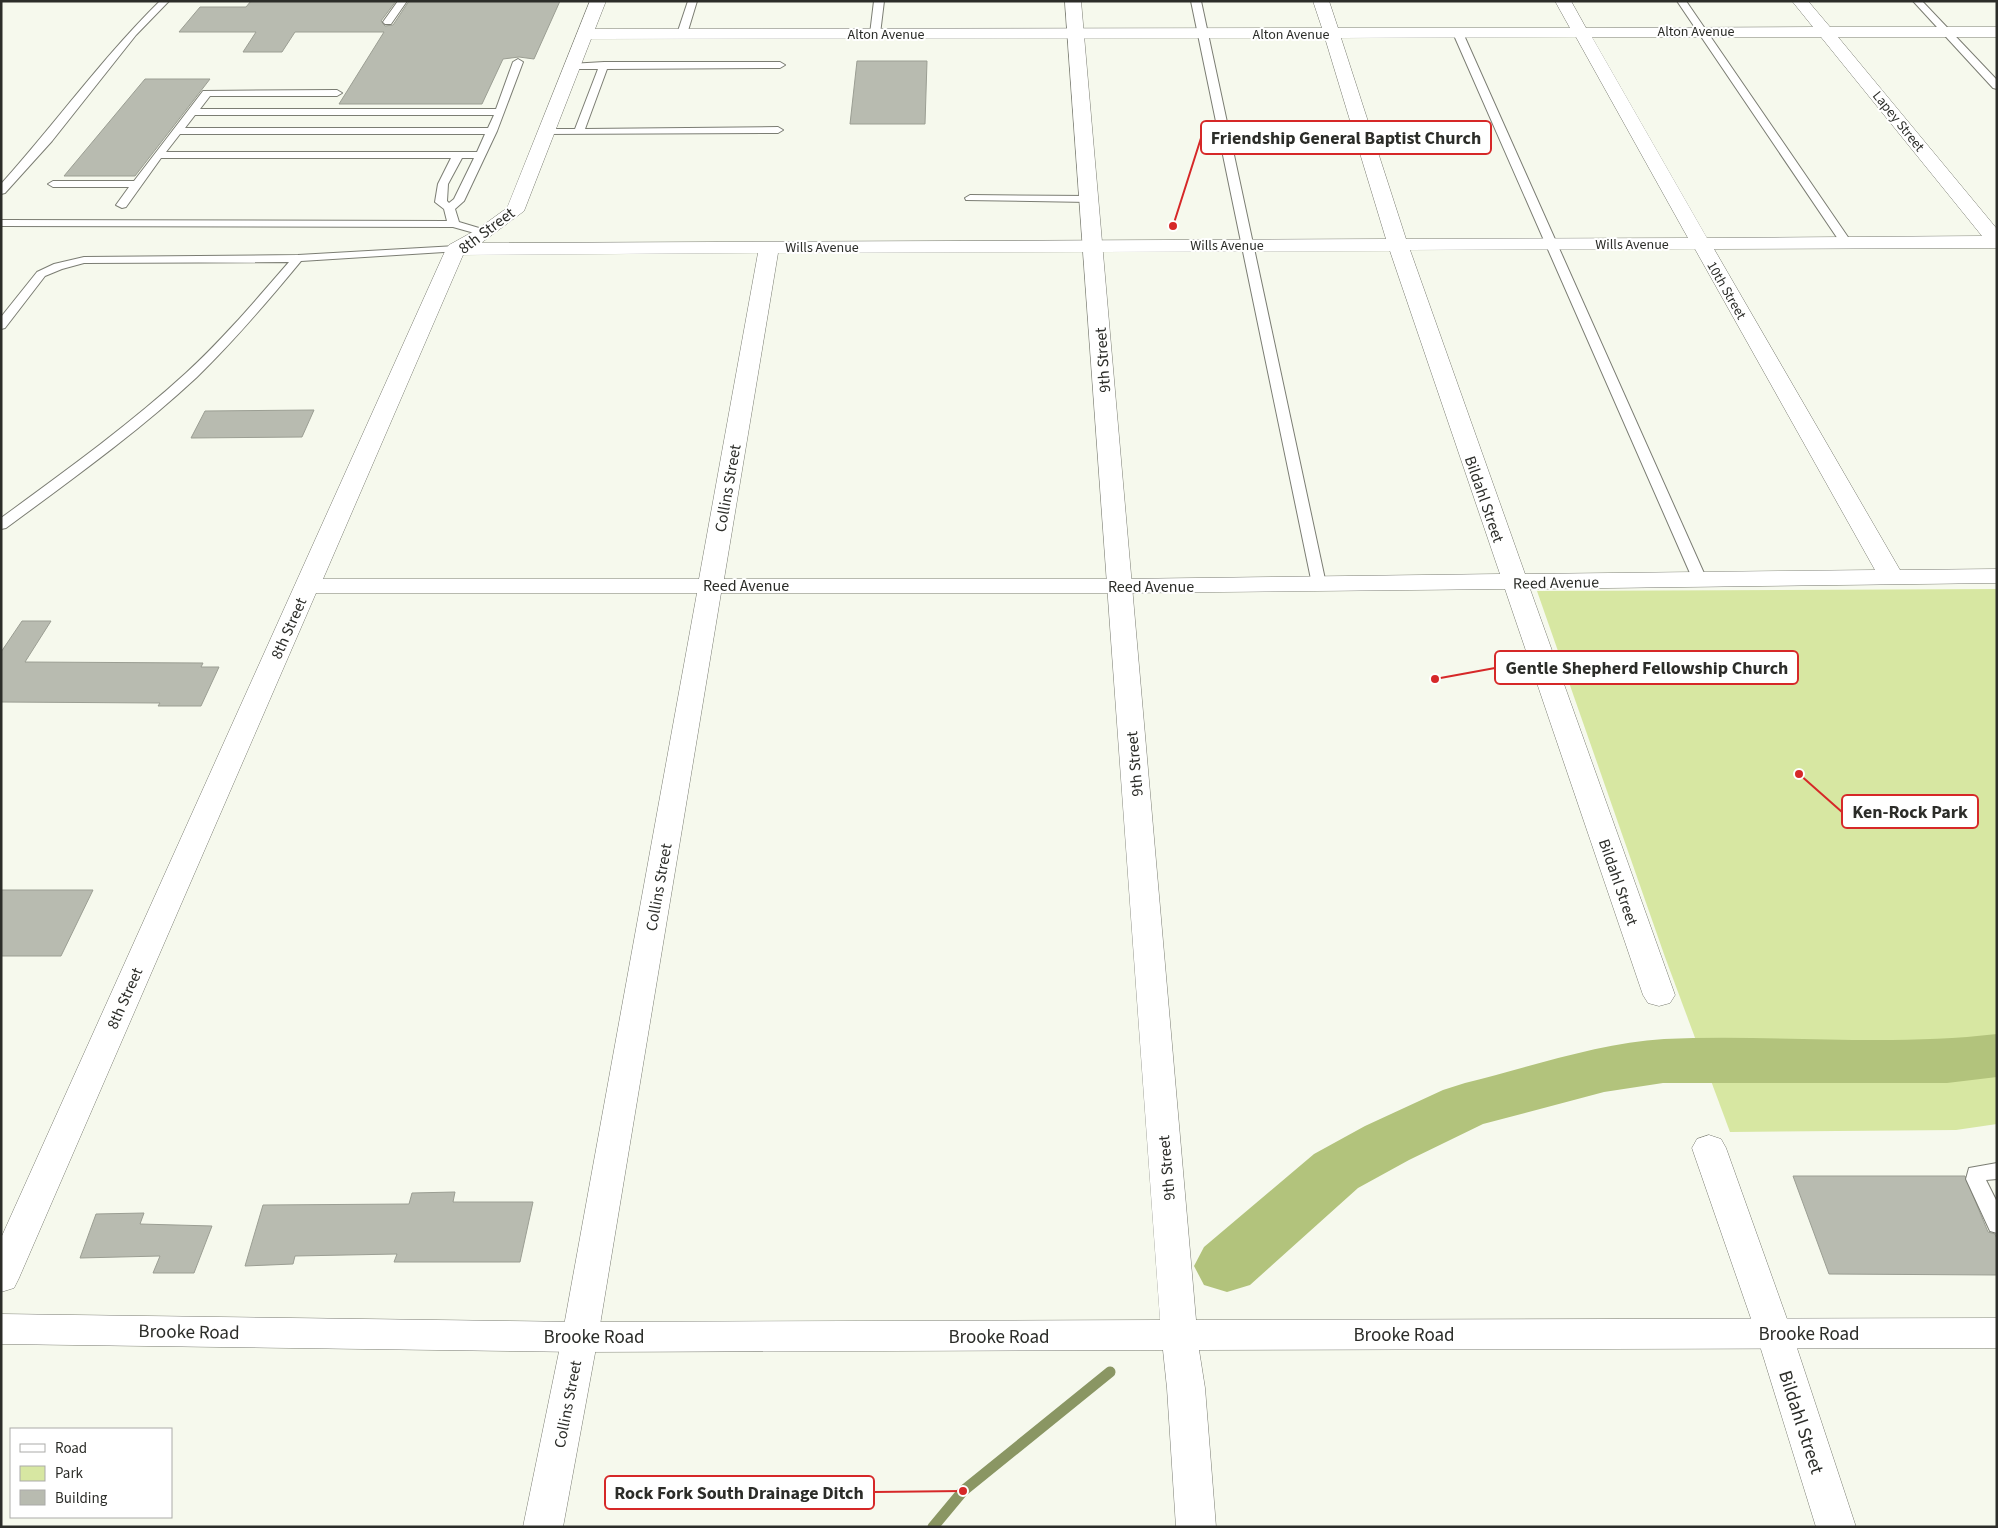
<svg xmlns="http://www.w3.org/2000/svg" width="1998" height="1528" viewBox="0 0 1998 1528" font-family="'Source Sans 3',sans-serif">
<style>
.green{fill:#d7e7a2}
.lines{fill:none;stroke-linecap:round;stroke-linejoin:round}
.stream{stroke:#8a9663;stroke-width:11}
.river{fill:#b2c37c;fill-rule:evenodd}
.building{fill:#b8bbb0;stroke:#9b9e93}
.service-casing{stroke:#7b7d73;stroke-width:2}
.minor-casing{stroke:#7b7d73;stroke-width:1}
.tertiary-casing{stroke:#7b7d73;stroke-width:1}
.service{fill:#fff;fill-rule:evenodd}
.minor{fill:#fff;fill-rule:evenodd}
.tertiary{fill:#fff;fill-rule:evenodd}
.labels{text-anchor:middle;stroke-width:4;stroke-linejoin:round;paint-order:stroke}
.far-street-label{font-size:14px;fill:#2c2d29;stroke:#fff}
.street-label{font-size:16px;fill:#2c2d29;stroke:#fff}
.near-street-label{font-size:19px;fill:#2c2d29;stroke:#fff}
.leader{fill:none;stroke:#d62828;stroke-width:2}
.callout-dot{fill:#d62828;stroke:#fff;stroke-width:2}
.callout{fill:#fff;stroke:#d62828;stroke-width:2}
.callout-label{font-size:18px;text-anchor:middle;font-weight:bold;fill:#2c2d29}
</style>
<rect width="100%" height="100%" fill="#f6f9ed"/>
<path class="green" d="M1997,589V1124L1956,1130L1730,1132L1665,957L1537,591Z"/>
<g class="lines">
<path class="stream" d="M933,1527L963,1491L1110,1372"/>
<path class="river" d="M1997,1034V1077L1947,1083H1663L1604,1092L1483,1124L1409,1160L1358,1188L1250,1285L1227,1292L1204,1285L1194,1266L1204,1247L1314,1154L1365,1126L1443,1090L1465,1083C1529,1067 1599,1043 1664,1039C1775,1034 1886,1047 1997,1034Z"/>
</g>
<path class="building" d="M251,1H396L381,21L385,26L393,25L409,1H560L534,59L519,57L503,59L482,104H339L384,32H295L282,52H243L256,32H179L200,7H246Z
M857,61H927L925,124H850Z
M145,79H210L135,176H64Z
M314,410L302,437L191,438L205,411Z
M22,621H51L25,662L203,663L201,667H219L201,706H158L160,703L1,702V652Z
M1,890H93L61,956H1Z
M1793,1176H1965L1988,1232L1995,1234L1997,1239V1275L1829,1274Z
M455,1192L453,1202H533L520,1262H394L397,1254L295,1256L293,1264L245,1266L263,1205L409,1204L412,1193Z
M144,1213L140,1224L212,1226L194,1273H153L160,1256L80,1258L96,1214Z"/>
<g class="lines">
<g class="service-casing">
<path id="service" d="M160,1H169L136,35L52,141L5,193L1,194V184C55,124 102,58 160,1Z
M398,1H407L391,24H385L383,22Z
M688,1H697L687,34L682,37L677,34Z
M874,1H884L880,34L875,37L870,34Z
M1191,1H1201L1326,584L1319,588L1312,584Z
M1677,1H1686L1852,243L1850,245H1842Z
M1913,1H1922L1997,80V89L1993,88Z
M1458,30L1463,33L1707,580L1705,583H1695L1693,580L1453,33Z
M518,59L523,62L497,131L464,201L455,209L459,222L489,231V235L485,236L453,227L1,226V220L447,221L444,209L435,202L438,184L451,158H161L126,207L122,208L116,205L129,187H53L48,184L53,181H134L203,91L337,90L342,93L337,96H210L200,109H496L513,62ZM195,115H494L488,128H185ZM180,134H485L477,152H166ZM462,158H474L454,199L449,203L447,201L448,184Z
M604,62H780L785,65L780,68L607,69L585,129L778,127L783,130L778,133L543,134L542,132L547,129H575L598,69H573L568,66L570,64Z
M970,195L1089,196L1094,199L1089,202L966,200L965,198Z
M456,246L462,249L460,251L301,261C268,301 234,341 197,377C138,432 71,480 6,528L1,529V518C64,472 128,426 186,373C223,339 256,300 289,262L84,263L62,269L45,276L5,328L1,329V317L37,272L54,264L84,257L298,255Z
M1997,1163V1179L1986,1180L1997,1202V1233L1990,1231L1966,1179L1969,1168Z"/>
</g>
<g class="minor-casing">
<path id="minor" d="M590,1H606L595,29L1322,28L1313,1H1329L1338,28H1570L1555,1H1571L1586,28L1813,27L1792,1H1808L1830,27H1997V37H1838L1997,229V248L1714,249L1900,570L1997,569V583L1530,589L1675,995L1670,1003L1659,1006L1648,1003L1643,995L1505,589L1120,593H721L598,1337L563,1527H523L562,1337L697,593H316L19,1278L14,1288L1,1292V1238L446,249L449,245L478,229L507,208ZM1576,37L1688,238L1406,239L1341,38ZM1592,37H1821L1982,236L1707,238ZM1325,38L1386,239L481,243L524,211L591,39ZM1695,249L1875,570L1525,574L1410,250ZM1390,251L1500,574L1120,579H724L778,253ZM758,253L699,579H323L463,255Z
M1709,1135L1721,1139L1726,1148L1792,1333L1856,1527H1816L1756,1333L1692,1148L1697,1139Z"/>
</g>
<g class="tertiary-casing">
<path id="tertiary" d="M1065,1H1081L1196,1320L1997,1318V1348L1199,1350L1205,1388L1216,1527H1176L1167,1388L1163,1350L580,1352L1,1344V1314L580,1322L1160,1320Z"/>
</g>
<use href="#service" class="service"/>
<use href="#minor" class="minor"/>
<use href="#tertiary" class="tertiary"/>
</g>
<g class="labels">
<g class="far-street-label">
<text x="1696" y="36">Alton Avenue</text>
<text x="886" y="39">Alton Avenue</text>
<text x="1291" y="39">Alton Avenue</text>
<text transform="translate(1899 121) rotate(51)" y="5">Lapey Street</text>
<text x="1632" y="249">Wills Avenue</text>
<text x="1227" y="250">Wills Avenue</text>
<text x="822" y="252">Wills Avenue</text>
<text transform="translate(1727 290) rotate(60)" y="5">10th Street</text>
</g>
<g class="street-label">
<text transform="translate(486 230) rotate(-37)" y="6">8th Street</text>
<text transform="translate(1102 360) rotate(-94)" y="6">9th Street</text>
<text transform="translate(727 488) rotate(-80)" y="6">Collins Street</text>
<text transform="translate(1485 499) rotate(71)" y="6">Bildahl Street</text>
<text transform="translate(1556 582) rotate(-1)" y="6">Reed Avenue</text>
<text x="746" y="591">Reed Avenue</text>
<text x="1151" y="592">Reed Avenue</text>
<text transform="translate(288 628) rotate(-66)" y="6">8th Street</text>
<text transform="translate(1134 764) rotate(-95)" y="6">9th Street</text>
<text transform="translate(1619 882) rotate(71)" y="6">Bildahl Street</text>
<text transform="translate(658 887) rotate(-80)" y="6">Collins Street</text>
<text transform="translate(124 998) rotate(-66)" y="6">8th Street</text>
<text transform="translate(1166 1168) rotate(-95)" y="6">9th Street</text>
<text transform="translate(567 1404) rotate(-79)" y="6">Collins Street</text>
</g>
<g class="near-street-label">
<text transform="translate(189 1331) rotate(1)" y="7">Brooke Road</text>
<text x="1809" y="1340">Brooke Road</text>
<text x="1404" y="1341">Brooke Road</text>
<text x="594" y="1343">Brooke Road</text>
<text x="999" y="1343">Brooke Road</text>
<text transform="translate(1802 1422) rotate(72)" y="7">Bildahl Street</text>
</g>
</g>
<path class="leader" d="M1173 226L1201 138M1435 679L1495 668M1799 774L1842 812M963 1491L874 1492"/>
<g class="callout-dot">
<circle cx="1173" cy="226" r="5"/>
<circle cx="1435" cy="679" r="5"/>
<circle cx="1799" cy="774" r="5"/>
<circle cx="963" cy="1491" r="5"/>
</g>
<g class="callout">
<rect x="1201" y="121" width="290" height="33" rx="5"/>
<rect x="1495" y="651" width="303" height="33" rx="5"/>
<rect x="1842" y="795" width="136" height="33" rx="5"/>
<rect x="605" y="1476" width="269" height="33" rx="5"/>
</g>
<g class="callout-label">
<text x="1346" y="144">Friendship General Baptist Church</text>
<text x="1647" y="674">Gentle Shepherd Fellowship Church</text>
<text x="1910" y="818">Ken-Rock Park</text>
<text x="739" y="1499">Rock Fork South Drainage Ditch</text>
</g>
<rect width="1998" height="1528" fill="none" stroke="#2c2d29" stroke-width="5"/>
<rect x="10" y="1428" width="162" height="90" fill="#ffffff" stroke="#ababa9"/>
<rect x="20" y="1444" width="25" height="8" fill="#ffffff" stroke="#ababa9"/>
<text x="55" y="1453" font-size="15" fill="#2c2d29">Road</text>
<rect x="20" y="1466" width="25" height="15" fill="#d7e7a2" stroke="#ababa9"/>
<text x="55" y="1478" font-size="15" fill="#2c2d29">Park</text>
<rect x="20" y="1490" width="25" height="15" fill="#b8bbb0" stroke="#ababa9"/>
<text x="55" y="1503" font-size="15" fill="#2c2d29">Building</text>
</svg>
